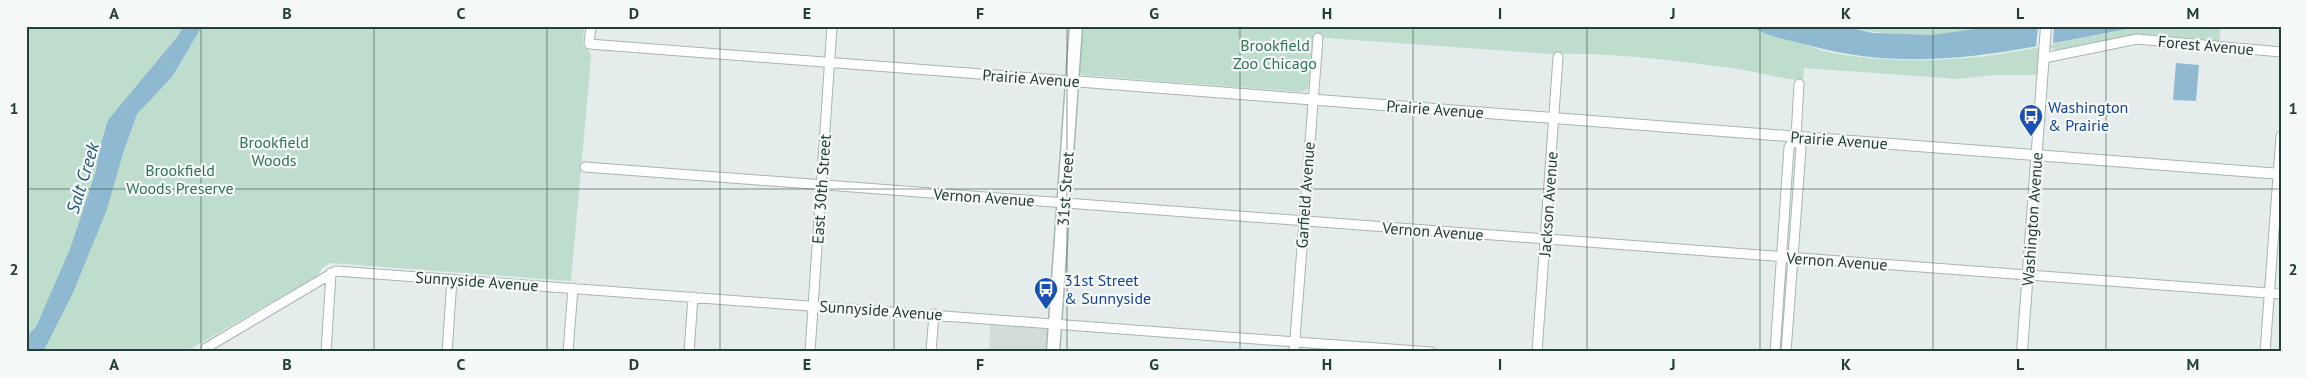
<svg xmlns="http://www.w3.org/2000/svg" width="2307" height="378" viewBox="0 0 2307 378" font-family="'PT Sans',sans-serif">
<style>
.built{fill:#d2ddda}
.green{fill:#beddcd}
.water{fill:#8fb9d0}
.pier{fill:#e4edeb}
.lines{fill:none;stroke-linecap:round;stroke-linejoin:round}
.minor-casing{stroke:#a7b5b3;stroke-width:11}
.tertiary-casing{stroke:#a7b5b3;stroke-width:12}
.secondary-casing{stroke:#a3b8b5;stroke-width:15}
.minor{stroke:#fff;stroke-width:9}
.tertiary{stroke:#fff;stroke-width:10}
.secondary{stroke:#fff;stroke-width:12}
.grid{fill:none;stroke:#243e3c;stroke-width:1;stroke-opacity:0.55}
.labels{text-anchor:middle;stroke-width:4.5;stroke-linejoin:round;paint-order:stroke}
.park-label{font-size:16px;fill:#2f7457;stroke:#f5f9f8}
.street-label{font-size:16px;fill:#243e3c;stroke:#f5f9f8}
.transit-label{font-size:16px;fill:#164399;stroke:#f5f9f8;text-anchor:start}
.water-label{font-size:18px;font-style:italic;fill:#205878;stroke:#f5f9f8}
.neatline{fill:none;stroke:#243e3c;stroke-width:2}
.grid-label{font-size:16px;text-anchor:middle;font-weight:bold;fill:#243e3c}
</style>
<rect width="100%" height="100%" fill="#e4edeb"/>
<path class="built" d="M991,316L1053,320L1050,352H989Z"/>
<path class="green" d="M26,26H584L583,47L590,52L591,57L571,281L331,263L322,268L319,274L315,278L185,352H26Z
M1083,26H1805L1803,44C1811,46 1819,50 1828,52C1894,65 1973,62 2039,47L2037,75H1993L1959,79L1804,68L1803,80C1779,79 1755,71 1731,68C1671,60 1611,52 1551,54L1313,37L1308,89L1301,92L1082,75L1079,71Z
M1842,26H1998C1948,38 1892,38 1842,26Z
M2144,26H2221L2219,42L2126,36L2057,51L2050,47V44H2053Z"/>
<path class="water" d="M183,26H202L172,77L137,114L124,150L107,209L73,293L43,352H26V337L36,327L70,249L96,171L99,151L108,120L178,36Z
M1750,26H1842L1873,33L1931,35L1998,26H2144C2030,46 1924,78 1808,45C1788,40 1769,37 1750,26Z
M2176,63L2199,65L2196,101L2173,100Z"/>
<path class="pier" d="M2038,26H2054L2053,44L2036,48Z"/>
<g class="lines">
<g class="minor-casing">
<path id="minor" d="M591,26L589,44L1072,81
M2044,58L2137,39L2281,52
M585,167L2281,294
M206,352V348L336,271L1431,352
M326,352L331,273
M447,352L452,279
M568,352L573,288
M689,352L693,297
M810,352L832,26
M931,352L934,314
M1294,352L1318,38
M1537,352L1558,57
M1775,352L1789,147L1796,137L1799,84
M1786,352L1801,148L1796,137
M2265,352L2281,136"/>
</g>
<g class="tertiary-casing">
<path id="tertiary" d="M1072,81L2281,174
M2022,352L2046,26"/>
</g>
<g class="secondary-casing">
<path id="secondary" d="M1053,352L1076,26"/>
</g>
<use href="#minor" class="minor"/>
<use href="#tertiary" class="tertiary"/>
<use href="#secondary" class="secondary"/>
</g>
<path class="grid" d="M201,26V352M374,26V352M547,26V352M720,26V352M894,26V352M1067,26V352M1240,26V352M1413,26V352M1587,26V352M1760,26V352M1933,26V352M2106,26V352M26,189H2281"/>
<defs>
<g id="bus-pin" transform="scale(1.25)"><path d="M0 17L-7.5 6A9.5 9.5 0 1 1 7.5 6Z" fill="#1a4fb4" stroke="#f5f9f8"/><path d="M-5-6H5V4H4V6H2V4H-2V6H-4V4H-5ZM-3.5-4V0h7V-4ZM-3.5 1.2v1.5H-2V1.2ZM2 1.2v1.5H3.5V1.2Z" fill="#fff"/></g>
</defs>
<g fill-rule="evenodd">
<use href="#bus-pin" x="2031" y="116"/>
<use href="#bus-pin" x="1046" y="289"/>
</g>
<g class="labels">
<g class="park-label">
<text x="1275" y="51">Brookfield<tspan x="1275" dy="18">Zoo Chicago</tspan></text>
<text x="274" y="148">Brookfield<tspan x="274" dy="18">Woods</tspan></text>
<text x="180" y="176">Brookfield<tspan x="180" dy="18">Woods Preserve</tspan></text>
</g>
<g class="street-label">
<text transform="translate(2206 45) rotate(5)" y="6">Forest Avenue</text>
<text transform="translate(1031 78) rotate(4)" y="6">Prairie Avenue</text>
<text transform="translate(1435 109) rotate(4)" y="6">Prairie Avenue</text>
<text transform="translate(1839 140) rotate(4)" y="6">Prairie Avenue</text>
<text transform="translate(821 189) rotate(-86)" y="6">East 30th Street</text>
<text transform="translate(1065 189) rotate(-86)" y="6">31st Street</text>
<text transform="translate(1305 195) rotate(-86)" y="6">Garfield Avenue</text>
<text transform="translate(984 197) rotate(4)" y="6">Vernon Avenue</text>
<text transform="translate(1548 204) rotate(-86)" y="6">Jackson Avenue</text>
<text transform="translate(2032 219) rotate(-86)" y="6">Washington Avenue</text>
<text transform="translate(1433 231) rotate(4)" y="6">Vernon Avenue</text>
<text transform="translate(1837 261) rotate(4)" y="6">Vernon Avenue</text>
<text transform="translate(477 281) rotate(4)" y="6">Sunnyside Avenue</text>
<text transform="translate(881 310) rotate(4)" y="6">Sunnyside Avenue</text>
</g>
<g class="transit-label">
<text x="2048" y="113">Washington<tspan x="2048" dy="18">&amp; Prairie</tspan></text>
<text x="1064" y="286">31st Street<tspan x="1064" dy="18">&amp; Sunnyside</tspan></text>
</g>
<g class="water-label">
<text transform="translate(83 178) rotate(-73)" y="6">Salt Creek</text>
</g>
</g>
<rect width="2307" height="378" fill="none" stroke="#f5f9f8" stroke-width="55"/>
<rect x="28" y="28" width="2252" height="322" class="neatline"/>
<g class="grid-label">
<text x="114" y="19">A</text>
<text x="287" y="19">B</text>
<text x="461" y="19">C</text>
<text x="634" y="19">D</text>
<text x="807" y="19">E</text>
<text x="980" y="19">F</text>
<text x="1154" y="19">G</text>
<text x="1327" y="19">H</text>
<text x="1500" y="19">I</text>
<text x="1673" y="19">J</text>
<text x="1846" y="19">K</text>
<text x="2020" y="19">L</text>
<text x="2193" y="19">M</text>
<text x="14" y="114">1</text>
<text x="2293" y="114">1</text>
<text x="14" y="275">2</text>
<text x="2293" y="275">2</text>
<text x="114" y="370">A</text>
<text x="287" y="370">B</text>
<text x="461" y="370">C</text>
<text x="634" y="370">D</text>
<text x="807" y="370">E</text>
<text x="980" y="370">F</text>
<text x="1154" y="370">G</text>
<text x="1327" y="370">H</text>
<text x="1500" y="370">I</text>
<text x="1673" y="370">J</text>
<text x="1846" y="370">K</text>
<text x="2020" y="370">L</text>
<text x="2193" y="370">M</text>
</g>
</svg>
